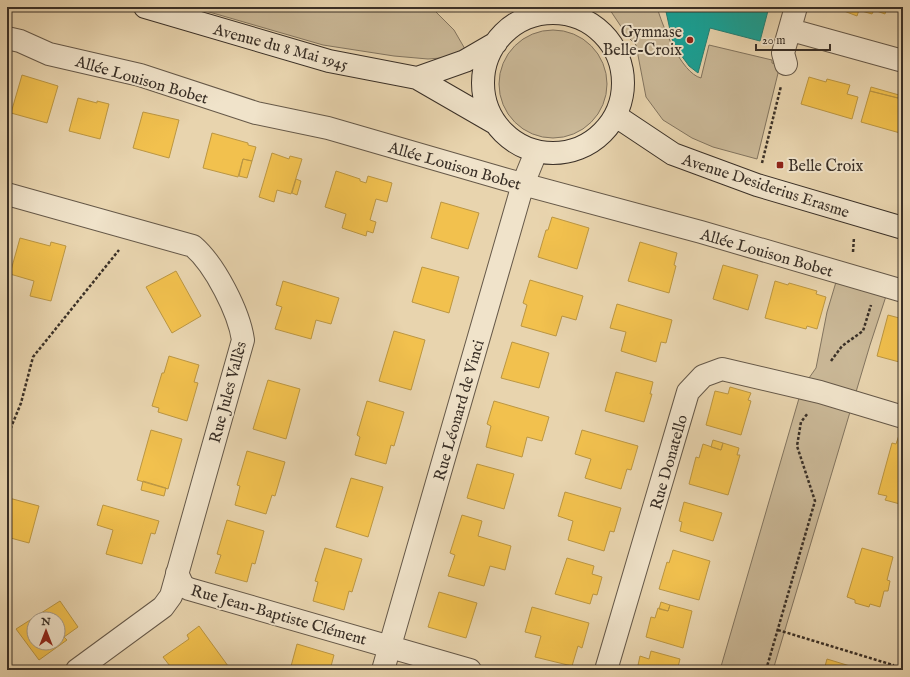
<svg xmlns="http://www.w3.org/2000/svg" width="910" height="677" viewBox="0 0 910 677" font-family="'IM FELL English',serif">
<style>
.green{fill:#cab897;stroke:#82745f}
.homes{fill:#f2c14e;stroke:#bb9642;fill-rule:evenodd}
.public{fill:#17a398;stroke:#228076}
.lines{fill:none;stroke-linecap:round;stroke-linejoin:round}
.street-casing{stroke:#665949;stroke-width:24}
.secondary-casing{stroke:#3a3027;stroke-width:24}
.path{stroke:#3a3027;stroke-width:2.5;stroke-dasharray:3 2;stroke-linecap:butt}
.street{stroke:#f0e3ca;stroke-width:22}
.secondary{stroke:#f0e3ca;stroke-width:22}
.poi-dot{fill:#8f2418;stroke:#f0e3ca;stroke-width:1.5}
.labels{text-anchor:middle;stroke-width:4;stroke-linejoin:round;paint-order:stroke}
.poi-label{font-size:16px;fill:#3a3027;stroke:#f0e3ca;text-anchor:end}
.street-label{font-size:16px;fill:#3a3027;stroke:#f0e3ca}
</style>
<rect width="100%" height="100%" fill="#e8d4ae"/>
<filter id="stains"><feTurbulence type="fractalNoise" baseFrequency=".005" numOctaves="4"/><feColorMatrix values="0 0 0 0 .2 0 0 0 0 .09 0 0 0 0 .02 0 0 0 .5 -.17"/></filter>
<radialGradient id="worn" r=".72"><stop offset=".6" stop-color="#630" stop-opacity="0"/><stop offset="1" stop-color="#630" stop-opacity=".3"/></radialGradient>
<path class="green" d="M192,7H431L454,30L465,49L453,57L428,59L394,56L323,45Z
M608,7H657C662,25 681,73 701,78L709,45L772,60V63L780,65L757,159L713,147L692,138L663,120L646,97L636,45L628,37Z
M499 84a54 54 0 1 1 108 0a54 54 0 1 1-108 0Z
M839,272L889,287L870,345L773,670H720L802,388L816,368L827,312Z"/>
<path class="homes" d="M845,7L859,10L857,16L844,11Z
M848,7H887L885,14L874,10L872,14Z
M22,75L58,86L47,123L11,113Z
M809,77L826,82L827,79L850,85L847,94L858,97L852,119L801,104Z
M871,87L899,95L898,98L870,91Z
M870,91L898,98L899,95L903,96V121L900,133L861,122Z
M78,98L97,103V101L109,104L100,139L69,131Z
M143,112L179,120L169,158L133,148Z
M212,133L248,143V145L256,147L252,161L243,159L238,177L203,168Z
M272,153L289,159L290,156L302,159L291,194L277,190L274,202L259,197Z
M243,159L252,161L247,178L239,176Z
M336,171L360,179V181L366,183L368,176L392,183L387,202L376,199L370,220L376,222L373,233L367,231L366,236L342,228L346,214L325,207Z
M296,179L301,181L297,195L292,193Z
M441,202L479,213L468,249L431,238Z
M552,217L589,228L577,269L538,257L546,230H548Z
M20,238L50,246L51,242L66,246L51,301L30,296L34,281L10,274Z
M640,242L677,253L674,265L676,266L669,293L628,281Z
M723,265L758,275L748,310L713,299Z
M422,267L459,277L449,313L412,302Z
M176,271L201,316L172,333L146,287Z
M530,280L583,296L576,320L562,316L556,336L521,326L527,305L523,303Z
M283,281L339,298L331,324L316,320L311,339L275,329L282,307L276,305Z
M775,281L788,285L789,283L817,291L816,294L826,297L817,329L807,326L806,329L765,318Z
M617,304L672,320L666,343L661,342L656,362L621,351L626,332L610,328Z
M888,315L903,319V363L877,356Z
M394,331L425,340L411,390L379,381Z
M512,342L549,353L539,388L501,378Z
M169,356L199,365L194,382L198,383L187,421L158,412L159,408L152,406L162,373H164Z
M616,372L653,382L650,394H652L644,422L605,411Z
M268,380L300,389L286,439L253,429Z
M730,387L751,393L748,400L751,401L741,435L706,425L715,391L728,394Z
M367,401L404,412L394,446L391,445L386,464L355,455L360,437L357,435Z
M494,401L549,417L542,441L527,437L522,457L486,447L491,426L487,424Z
M151,430L182,439L168,489L137,480Z
M582,430L638,446L631,470L627,469L621,489L585,478L591,459L575,454Z
M899,435L903,436V501H901L900,504L885,500L887,496L878,494L892,443L896,444Z
M713,440L723,443L721,450L711,447Z
M723,443L739,448L737,455H740L728,495L689,484L696,457L699,458L703,444L721,450Z
M247,451L285,462L275,496L272,495L266,514L235,505L240,486L237,485Z
M477,464L514,474L504,509L467,498Z
M351,478L383,487L368,537L336,527Z
M143,481L166,488L164,496L141,490Z
M565,492L621,508L614,532L610,531L604,551L568,540L573,521L558,516Z
M7,493L10,494L9,498L39,506L29,543L7,537Z
M684,502L722,513L713,541L680,531L682,522L679,521Z
M103,505L159,521L155,534L151,533L142,564L106,554L113,530L97,525Z
M462,515L482,521L478,536L511,546L505,570L490,566L484,586L448,576L455,555L450,553Z
M227,520L264,531L255,564L252,563L247,582L215,573L221,555L217,554Z
M325,548L362,559L352,592L349,591L344,610L313,601L318,582L315,581Z
M862,548L893,557L887,580L890,581L888,591H884L880,607L870,604L869,607L855,603V600L847,597Z
M673,550L710,561L699,600L659,589L667,562L669,563Z
M567,558L594,566L592,574L602,577L597,595L593,594L590,604L555,594Z
M439,592L477,603L466,638L428,627Z
M60,601L78,627L64,637L67,640L39,660L16,629ZM34,619H58V643H34Z
M661,602L670,605L668,611L659,609Z
M670,605L692,611L683,648L646,637L651,617L655,618L658,608L668,611Z
M532,607L589,623L582,648L578,646L572,666L535,657L541,636L525,632Z
M199,626L231,670H173L163,657L189,639L187,635Z
M297,644L334,655L330,670H290Z
M651,651L680,659L678,667L680,668V670H637L640,656L649,659Z
M827,659L863,670H824Z"/>
<path class="public" d="M665,7H769L760,41L710,28L698,73L689,66L678,51L672,39Z"/>
<g class="lines">
<g class="street-casing">
<path id="street" d="M567,14L569,7
M791,30L903,61
M7,38L20,41L49,54L140,75L256,113L328,128L504,179L701,232L903,291
M786,64L783,53L796,7
M7,194L193,246C215,265 239,312 243,340L171,596L163,607L77,670
M177,573L183,586L189,589L470,670
M383,670L523,184L536,152
M606,670L688,392L703,376L722,369L820,392L903,417"/>
</g>
<g class="secondary-casing">
<path id="secondary" d="M145,7L329,61L417,78L495,123
M483 83a70 70 0 1 1 140 0a70 70 0 1 1-140 0Z
M417,78L465,61L496,43
M616,116L673,154L757,185L903,228"/>
</g>
<path class="path" d="M762,163L781,86
M853,252L854,237
M831,361L842,346L863,331L871,305
M7,432L10,430L21,403L33,357L119,250
M778,630L893,665L894,670
M766,670L815,501L797,446L801,422L808,413"/>
<use href="#street" class="street"/>
<use href="#secondary" class="secondary"/>
</g>
<g class="poi-dot">
<circle cx="690" cy="40" r="4"/>
<rect x="776" y="161" width="8" height="8" rx="2"/>
</g>
<g class="labels">
<g class="poi-label">
<text x="682" y="37">Gymnase<tspan x="682" dy="18">Belle-Croix</tspan></text>
<text x="788" y="171" text-anchor="start">Belle Croix</text>
</g>
<g class="street-label">
<text transform="translate(281 46) rotate(15)" y="6">Avenue du 8 Mai 1945</text>
<text transform="translate(142 79) rotate(16)" y="6">Allée Louison Bobet</text>
<text transform="translate(455 165) rotate(16)" y="6">Allée Louison Bobet</text>
<text transform="translate(766 185) rotate(18)" y="6">Avenue Desiderius Erasme</text>
<text transform="translate(767 252) rotate(16)" y="6">Allée Louison Bobet</text>
<text transform="translate(227 392) rotate(-75)" y="6">Rue Jules Vallès</text>
<text transform="translate(458 410) rotate(-74)" y="6">Rue Léonard de Vinci</text>
<text transform="translate(668 462) rotate(-74)" y="6">Rue Donatello</text>
<text transform="translate(279 614) rotate(16)" y="6">Rue Jean-Baptiste Clément</text>
</g>
</g>
<rect width="910" height="677" fill="none" stroke="#e8d4ae" stroke-width="24"/>
<rect x="8" y="8" width="894" height="661" fill="none" stroke="#3a3027" stroke-width="2"/>
<rect x="12" y="12" width="886" height="653" fill="none" stroke="#3a3027"/>
<g transform="translate(46 631)"><circle r="19" fill="#f0e3ca" stroke="#a79b89"/>
<path d="M0-3L7 15L0 10L-7 15Z" fill="#8f2418"/>
<text y="-6" font-size="11" font-weight="bold" text-anchor="middle" fill="#3a3027">N</text>
</g>
<path d="M756 44v6h74v-6" fill="none" stroke="#3a3027" stroke-width="2"/>
<text x="762" y="44" font-size="12" fill="#3a3027" stroke="#f0e3ca" stroke-width="3" paint-order="stroke">20 m</text>
<rect width="100%" height="100%" filter="url(#stains)"/>
<rect width="100%" height="100%" fill="url(#worn)"/>
</svg>
